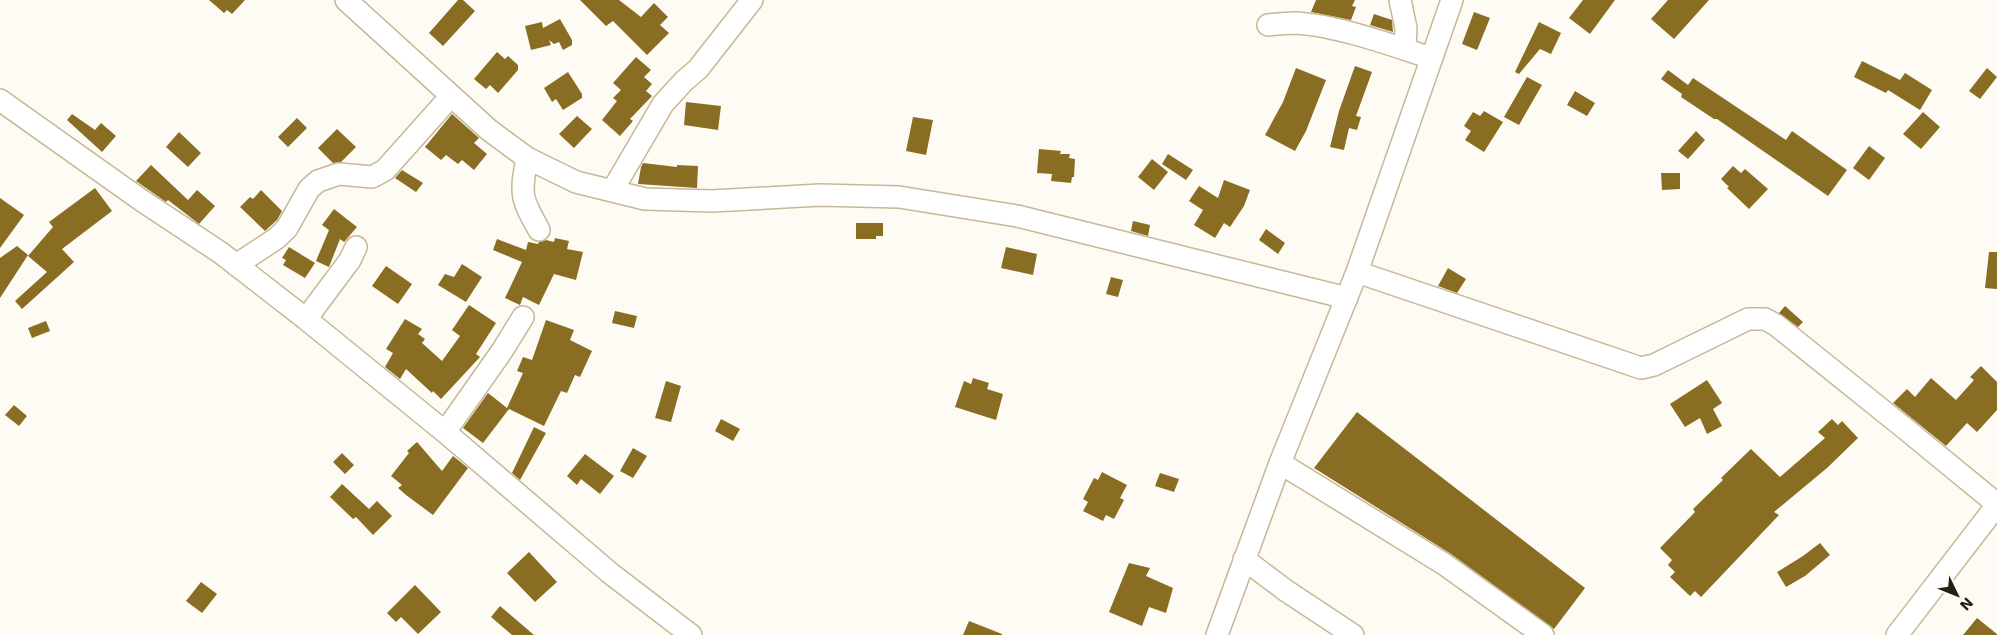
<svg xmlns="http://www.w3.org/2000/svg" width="1997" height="635" viewBox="0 0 1997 635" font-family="'DejaVu Sans',sans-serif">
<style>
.building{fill:#896d22}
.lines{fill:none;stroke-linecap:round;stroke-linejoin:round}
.minor-casing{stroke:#c6b897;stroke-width:24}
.minor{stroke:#fff;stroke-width:21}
</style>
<rect width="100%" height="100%" fill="#fefbf4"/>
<path class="building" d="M209,0H245L232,14L227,10L224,13Z
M458,0H463L475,11L443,46L429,33Z
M580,0H619L641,17L654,3L668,17L660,25L669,33L647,55L613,21L606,26Z
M1316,0H1355L1352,6L1356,7L1351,20L1311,12Z
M1583,0H1615L1590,34L1569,18Z
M1668,0H1709L1674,39L1651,19Z
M1474,12L1490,18L1477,50L1462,44Z
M1374,14L1392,20L1393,32L1370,25Z
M560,19L572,40V45L563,50L559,42L554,44L549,40L551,45L531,50L525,26L542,22L543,28Z
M1539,22L1561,33L1551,54L1540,49L1519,74L1515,72Z
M497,52L505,59L508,56L518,65V70L498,93L490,85L486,89L474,79Z
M636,57L651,70L644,77L652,84L646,91L652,96L630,119L633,121L620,136L602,120L617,101L613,98L621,90L613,83Z
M1862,61L1900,80L1905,73L1932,90L1920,110L1888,90L1886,93L1854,77Z
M1355,66L1372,72L1356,116L1361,117L1357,130L1349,128L1344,150L1330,147L1339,111Z
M1296,68L1326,80L1306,131L1295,151L1265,135L1283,102Z
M1987,68L1997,77L1980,99L1969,91Z
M1668,70L1688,85L1693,78L1786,140L1792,131L1847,170L1828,196L1717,119H1714L1681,97L1682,94L1661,79Z
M568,72L582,94V98L563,110L556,99L552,102L544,88Z
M1527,77L1542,85L1519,125L1504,117Z
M1575,91L1595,103L1587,116L1567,105Z
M686,102L721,106L718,130L684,125Z
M1484,111L1503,122L1484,152L1465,140L1471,131L1464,126L1473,112L1480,116Z
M1923,112L1940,127L1921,149L1903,134Z
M72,114L95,130L101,123L116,136L102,152L67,120Z
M452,114L479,138L474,143L487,154L474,170L462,160L458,164L446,155L441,160L425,147Z
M577,116L592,129L574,148L559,134Z
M913,117L933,120L926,155L906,151Z
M297,118L307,128L288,147L278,137Z
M337,129L356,147L341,162L333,163L318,148Z
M1696,131L1705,140L1688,159L1678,151Z
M179,132L201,153L188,167L166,147Z
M1869,146L1885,158L1869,180L1853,168Z
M1039,149L1061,151L1060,154H1070L1069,158L1075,159L1074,177H1072L1071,183L1051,181L1052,174L1037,173Z
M1168,154L1193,170L1186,180L1162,164Z
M1152,159L1168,172L1154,190L1138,177Z
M643,163L677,167V165L698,166L697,188L638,184L641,167Z
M151,165L188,200L197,190L215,206L199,224L168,200L166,202L136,181Z
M1733,166L1741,173L1745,169L1768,189L1749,209L1727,188L1729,187L1721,179Z
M402,170L423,183L416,192L395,178Z
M1661,173H1680V189L1662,190Z
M1224,180L1250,190L1244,206L1230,227L1224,223L1215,238L1194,225L1203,210L1189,201L1199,186L1218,198Z
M95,188L112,211L62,249L74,262L22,309L15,301L47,272L28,256L53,227L49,222Z
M261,190L282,211L277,220L265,231L240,207L250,197L253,199Z
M0,198L24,215L0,248Z
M334,209L357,227L344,242L340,239L329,267L316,261L329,230L322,225Z
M1133,221L1150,225L1148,236L1131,231Z
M856,223H883V236H876V239H856Z
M1266,229L1285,243L1278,254L1259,240Z
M555,238L569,241L567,249L583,252L576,280L554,274L539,305L523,297L520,305L505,298L522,262L493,250L497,239L526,250L528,242L538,244L539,242L546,240L554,242Z
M17,246L28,255L0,298V258Z
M289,247L315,263L305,278L283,265L286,260L282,258Z
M1006,247L1037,254L1033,275L1001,268Z
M1989,252H1997V289L1985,288Z
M462,264L482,277L466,302L438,285L445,274L454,277Z
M386,266L412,284L398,304L372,286Z
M1448,268L1466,279L1457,293L1438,286Z
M1111,277L1123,280L1118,297L1106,294Z
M469,305L496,323L476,354L480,357L441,399L433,391L432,393L406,369L400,379L385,367L393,353L386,349L405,319L422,329L418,334L425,339L422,343L442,361L460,336L452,330Z
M1785,306L1803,322L1798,327L1779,313Z
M615,311L637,316L634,328L612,323Z
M546,320L574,330L570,340L592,351L580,377L575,375L567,393L561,391L544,426L509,409L483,443L463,428L488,393L507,408L523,373L517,371L523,357L532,360Z
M46,321L50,331L32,338L28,328Z
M1981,366L1997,382V410L1977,432L1967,423L1946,446L1893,403L1907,389L1915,397L1931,378L1956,400L1974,380L1970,377Z
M973,378L989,383L987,389L1003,394L996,420L955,407L964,381L971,384Z
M1707,380L1722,403L1713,409L1722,426L1707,434L1700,418L1685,427L1670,404Z
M666,381L681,386L671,422L655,418Z
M14,405L27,416L19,426L5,415Z
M1357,412L1585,588L1554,629L1451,554L1314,468Z
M721,419L740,429L733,441L715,431Z
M1832,419L1838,425L1842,421L1858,438L1827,468L1774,512L1779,515L1701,597L1695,591L1690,596L1670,577L1675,572L1668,565L1672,560L1660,548L1695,512L1693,509L1723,480L1721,478L1751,449L1780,477L1825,438L1818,432Z
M534,427L546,433L520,480L512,473Z
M417,442L442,471L453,456L468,468L433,515L406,495L398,488L402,485L391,476L409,453L407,451Z
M633,448L647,456L633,478L620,471Z
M342,453L354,465L345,474L333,462Z
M585,454L614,476L600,494L581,479L577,485L567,476Z
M1102,472L1127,485L1120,498L1124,500L1114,519L1106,515L1103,521L1083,511L1088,502L1083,499L1094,478L1098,480Z
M1160,473L1179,479L1174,492L1155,486Z
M342,484L369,509L377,501L392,516L373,535L356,517L353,519L330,497Z
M1820,543L1830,555L1805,576L1786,587L1777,572L1803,556Z
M529,552L557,582L535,602L507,573Z
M1129,563L1150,568L1146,576L1173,588L1166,613L1149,607L1142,626L1109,612Z
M201,582L217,594L202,613L186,601Z
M415,585L441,612L418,634L401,617L396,622L387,613Z
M500,606L534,635H512L491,617Z
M1977,618L1997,634V635H1963Z
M969,621L1002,634V635H963Z"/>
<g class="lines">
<g class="minor-casing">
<path id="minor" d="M346,0L489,130L527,158L576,182L645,199L712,201L820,195L899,197L1017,216L1347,298
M1400,0L1406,28L1405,49
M1268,25C1277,24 1286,23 1295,23C1336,25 1392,45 1431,58
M0,100L141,200L221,253L306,319L445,432L610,573L691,635
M527,158C520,195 521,198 539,230
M612,191L663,104L684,81L698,69L752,0
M236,265L277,238L287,228L309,189L318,181L339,174L372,177L385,170L451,96
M1357,272L1641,368L1654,365L1748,319H1765L1776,325L1908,431L1997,504
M306,319L350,260L356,247
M445,432L502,351L523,317
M1280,463L1444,564L1543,635
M1244,559L1285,590L1353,635
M1217,635L1280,463L1357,272L1452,0
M1897,635L1997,505"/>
</g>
<use href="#minor" class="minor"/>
</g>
<g transform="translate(1957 595) rotate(133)" stroke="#fefbf4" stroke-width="4" paint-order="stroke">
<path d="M0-4L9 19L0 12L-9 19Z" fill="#241e12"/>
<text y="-8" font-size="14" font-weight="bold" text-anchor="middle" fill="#241e12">N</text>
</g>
</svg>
